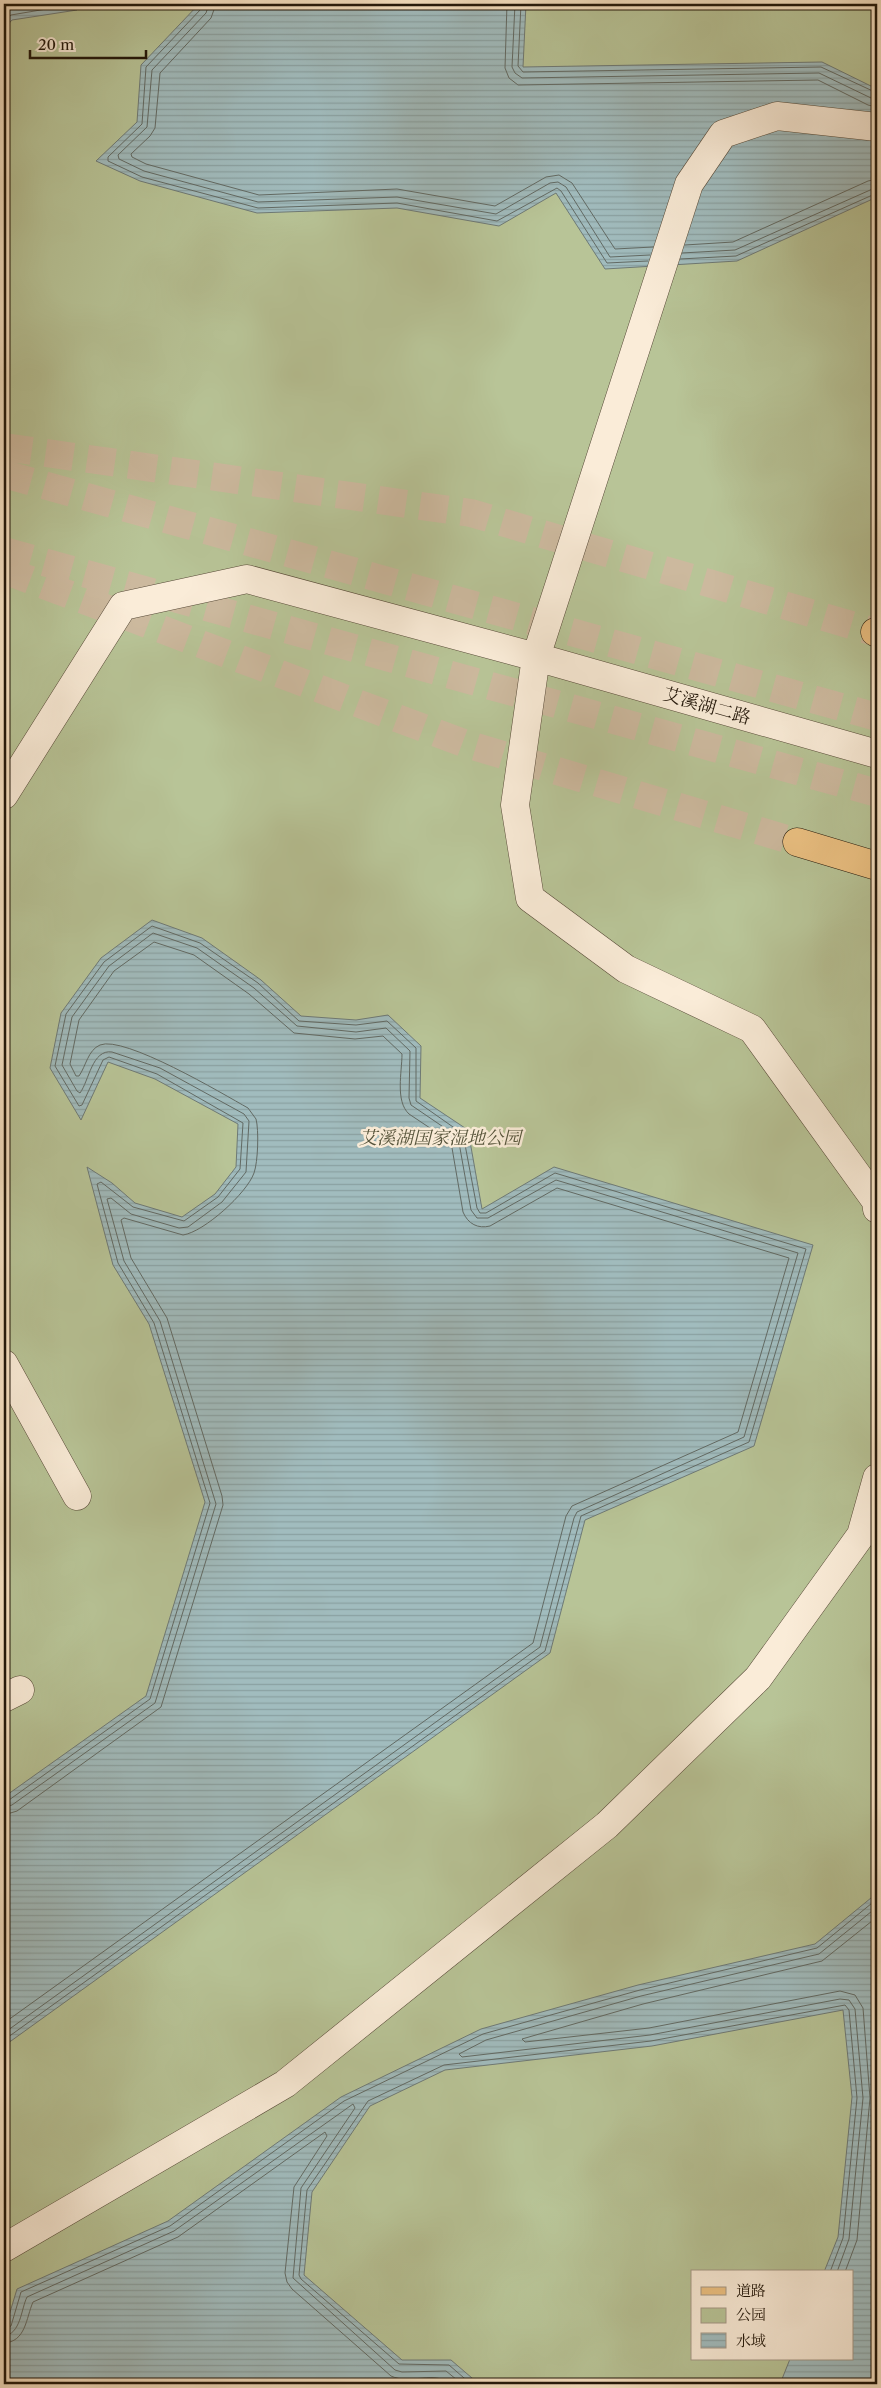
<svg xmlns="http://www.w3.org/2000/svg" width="881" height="2388" viewBox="0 0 881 2388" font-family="'Libre Caslon Text','Noto Serif SC',serif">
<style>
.park{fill:#b8c497;stroke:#6d6e50;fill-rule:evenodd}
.water{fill:url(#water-rules);stroke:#6e7a76}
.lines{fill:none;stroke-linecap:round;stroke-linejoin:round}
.shore{stroke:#626a64;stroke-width:1}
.primary-tunnel{stroke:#ccb99e;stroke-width:28;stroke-dasharray:28 14;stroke-linecap:butt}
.minor-casing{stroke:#574a38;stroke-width:29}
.primary-casing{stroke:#22170a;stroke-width:29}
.minor{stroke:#faecd8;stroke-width:28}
.primary{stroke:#ecc182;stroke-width:28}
.labels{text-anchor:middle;stroke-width:5;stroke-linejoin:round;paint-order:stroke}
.street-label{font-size:18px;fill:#22170a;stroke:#faecd8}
.park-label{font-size:18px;font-style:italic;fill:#56543b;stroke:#faecd8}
</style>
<defs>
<pattern id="water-rules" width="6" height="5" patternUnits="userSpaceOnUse" patternTransform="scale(1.25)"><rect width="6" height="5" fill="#a1bcbe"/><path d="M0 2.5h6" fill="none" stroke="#8aa1a2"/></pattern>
</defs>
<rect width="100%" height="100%" fill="#f7e2c3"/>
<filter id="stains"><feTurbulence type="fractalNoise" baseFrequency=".004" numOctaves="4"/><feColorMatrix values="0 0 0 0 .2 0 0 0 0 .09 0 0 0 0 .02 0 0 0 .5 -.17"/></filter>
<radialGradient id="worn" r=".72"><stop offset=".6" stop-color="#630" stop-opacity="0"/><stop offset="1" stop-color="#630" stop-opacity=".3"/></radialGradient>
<path class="park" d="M4,4H877V2384H4ZM692,2272H852V2359H692Z"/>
<path class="water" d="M4,4H82L77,10L12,20L4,29Z
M199,4H526L523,67L822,62L877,89V197L737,261L605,269L556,193L499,226L397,208L257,213L140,181L96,161L137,122L141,65Z
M152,920L202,938L261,980L301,1016L356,1020L388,1015L421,1046L420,1098L468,1130L482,1209L554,1167L813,1245L754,1446L585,1520L550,1653L4,2046V1797L146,1696L205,1502L149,1324L113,1265L87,1167L112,1183L135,1203L182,1217L215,1194L236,1167L238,1124L155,1079L108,1062L81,1120L50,1068L61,1013L101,958Z
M877,1893V2384H780L790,2359H852V2272H824L838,2237L852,2097L843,2010L652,2046L445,2070L370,2106L312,2192L304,2275L402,2360H451L479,2384H4V2332L17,2289L168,2221L341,2097L481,2029L638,1985L815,1944Z"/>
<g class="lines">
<path class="shore" d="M202,4L201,9L146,67L142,124L108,157V161L142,177L258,208L397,203L497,221L557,188L561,191L607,263L648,261
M209,4L206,13L152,70L147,127L118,155L119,159L144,171L258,202L397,197L496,214L550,183L558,182L566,187L610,257L650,255
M216,4L211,18L160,73L155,128L150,136L131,154L132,157L146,164L259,195L397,189L495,206L546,177L559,175L572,183L615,249L653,247
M507,4L505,68L509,78L518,85L818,80L868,105L877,107
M515,4L512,67L515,73L522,78L819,73L871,98L877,99
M521,4L518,66L523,72L821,67L877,93
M4,21L11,15L76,4
M685,245L733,242L868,181L877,179
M682,253L735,250L877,187
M680,259L736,256L877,193
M4,1801L9,1800L150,1699L210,1503L154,1323L118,1263L97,1184L101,1182L133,1207L184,1221L218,1197L240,1169L243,1123L157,1074L109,1057L103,1060L82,1105L79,1106L55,1066L66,1014L104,962L152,926L200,943L258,983L299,1021L356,1025L387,1021L416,1048V1101L463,1134L477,1208L480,1213H486L555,1173L806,1249L749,1442L581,1516L545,1651L4,2040
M4,1807L12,1805L155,1703L216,1504L160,1321L124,1261L107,1199L111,1198L131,1214L179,1228L188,1227L222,1202L246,1172L249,1121L244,1114L160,1068L112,1052C92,1049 89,1081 80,1093L77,1091L62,1065L72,1017L109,966L153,933L197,948L254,988L297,1026L356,1032L386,1028L410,1051L409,1098L411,1105L458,1137L471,1210L477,1218H488L556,1180L798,1253L744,1437L577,1512L574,1518L540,1647L4,2033
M4,1815L17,1811L161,1707L223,1505L222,1496L167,1318L131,1258L121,1220L124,1218L183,1235C204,1232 247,1193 254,1173C258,1162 259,1130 256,1119L248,1108C223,1094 124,1035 100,1045C88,1050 86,1066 79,1076H76L70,1064L79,1020L114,971L154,942L194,955L249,994L294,1033L355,1039L383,1036L402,1054C402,1072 395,1101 409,1114L451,1142L463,1212C468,1224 478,1229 490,1226L557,1188L789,1258L738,1432L572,1506L566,1516L533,1643L4,2023
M837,2272L849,2239L863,2098L855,2009L849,2000L840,1999L650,2035L462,2057L459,2054L486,2040L641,1996L819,1954L877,1907
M845,2272L857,2240L870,2098L863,2008L855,1995L840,1991L649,2028L525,2042L522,2039L643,2004L822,1961L877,1917
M4,2329L11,2326L21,2292L170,2226L344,2101L483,2034L640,1990L817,1948L877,1899
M4,2336C21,2334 21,2309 27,2297L174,2231L353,2104L355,2108L301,2188L293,2278L395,2370L402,2372L446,2371L462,2384
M4,2343C26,2342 26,2318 33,2302L178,2237L325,2132L327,2136L294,2187L285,2273L287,2282L292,2289L391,2376C410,2385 435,2370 451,2384
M471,2384L449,2365L399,2364L301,2279L299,2275L307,2190L368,2101L444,2065L651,2041L845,2005L849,2010L857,2098L843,2238L830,2272"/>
<path class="primary-tunnel" d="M4,447L471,513L875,632
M4,474L877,717
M4,551L877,793
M4,570L466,744L797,842"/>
<g class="minor-casing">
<path id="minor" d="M877,127L777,116L723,134L689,184L536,657L515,805L530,898L626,969L752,1029L876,1201L877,1209
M4,795L123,606L247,579L536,657L877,754
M4,1364L77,1496
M4,1698L20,1690
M4,2248L285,2084L607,1825L758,1678L861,1535L877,1478"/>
</g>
<g class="primary-casing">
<path id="primary" d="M875,632L877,633
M797,842L877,866"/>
</g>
<use href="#minor" class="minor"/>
<use href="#primary" class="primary"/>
</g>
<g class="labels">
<g class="street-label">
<text transform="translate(707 706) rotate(16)" y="6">艾溪湖二路</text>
</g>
<g class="park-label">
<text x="440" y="1144">艾溪湖国家湿地公园</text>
</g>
</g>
<rect width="881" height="2388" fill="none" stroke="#f7e2c3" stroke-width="20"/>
<rect x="5" y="5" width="871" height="2378" fill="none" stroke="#22170a" stroke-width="2.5"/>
<rect x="10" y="10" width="861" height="2368" fill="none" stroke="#22170a"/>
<rect x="691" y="2270" width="162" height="90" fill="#faecd8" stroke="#a49786"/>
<rect x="701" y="2287" width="25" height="8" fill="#ecc182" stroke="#a49786"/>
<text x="736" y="2296" font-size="15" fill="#22170a">道路</text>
<rect x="701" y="2308" width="25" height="15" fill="#b8c497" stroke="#a49786"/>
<text x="736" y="2320" font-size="15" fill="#22170a">公园</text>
<rect x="701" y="2333" width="25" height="15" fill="url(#water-rules)" stroke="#a49786"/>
<text x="736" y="2346" font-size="15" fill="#22170a">水域</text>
<path d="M30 50v8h116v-8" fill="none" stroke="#22170a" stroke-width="2.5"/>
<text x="38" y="50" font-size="15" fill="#22170a" stroke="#faecd8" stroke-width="4" paint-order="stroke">20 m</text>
<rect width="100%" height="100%" filter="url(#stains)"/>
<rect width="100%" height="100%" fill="url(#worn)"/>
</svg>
